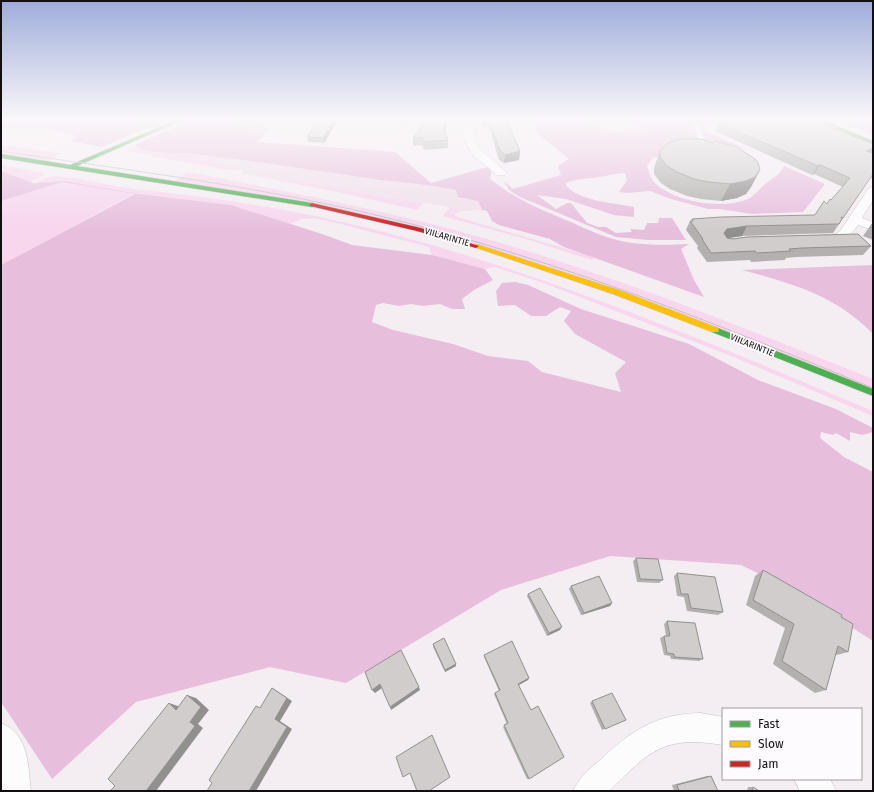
<svg xmlns="http://www.w3.org/2000/svg" width="874" height="792" viewBox="0 0 874 792" font-family="'Fira Sans',sans-serif">
<style>
.built{fill:#efe0eb}
.green{fill:#f7d6ee}
.forest{fill:#e7bfdd}
.lines{fill:none;stroke-linecap:round;stroke-linejoin:round}
.lane-casing{stroke:#c9c3c7;stroke-width:1}
.street-casing{stroke:#c9c3c7;stroke-width:1}
.fast-casing{stroke:#c9c3c7;stroke-width:1}
.slow-casing{stroke:#c9c3c7;stroke-width:1}
.jam-casing{stroke:#c9c3c7;stroke-width:1}
.lane{fill:#fdfcfd;fill-rule:evenodd}
.street{fill:#fdfcfd;fill-rule:evenodd}
.fast{fill:#4caf50;fill-rule:evenodd}
.slow{fill:#ffc107;fill-rule:evenodd}
.jam{fill:#c62828;fill-rule:evenodd}
.tram{stroke:#c4c3c4;stroke-width:1}
.wall{fill:#b3b0af}
.shaded-wall{fill:#92908f}
.building{fill:#d0cdcc;stroke:#92908f}
.labels{text-anchor:middle;stroke-width:3.5;stroke-linejoin:round;paint-order:stroke}
.far-street-label{font-size:9px;fill:#130e11;stroke:#fdfbfd}
</style>
<rect width="100%" height="100%" fill="#f4edf2"/>
<path class="built" d="M222,157L362,177L432,185L456,190L458,197L478,201L482,210L461,211L450,207L313,184L241,174L243,170L213,165Z"/>
<path class="green" d="M1,145L61,153L48,161L1,153Z
M135,145C143,152 207,155 222,157L214,165L240,170H227L126,151Z
M1,165L42,173L44,175L30,182L4,172Z
M187,172C297,193 407,214 514,247C636,284 754,332 873,379V389L445,234L175,181Z
M53,176C80,177 107,186 134,189C202,196 271,206 338,221C523,263 699,338 873,411V416L736,358L544,283L495,267L485,269L432,255L429,247L337,223L313,218L301,219L290,224L231,205L135,193L1,265V201L62,182L97,187L64,181L35,182Z
M255,176L313,184L424,203L417,210L337,192Z
M450,207L461,211L454,214L457,217L594,257L592,260L533,241L443,216Z"/>
<path class="forest" d="M1,119H125L149,127L102,147L71,141L77,136C48,127 31,125 1,128Z
M194,119H220L224,123L270,128L258,142L395,152L431,183L491,166L492,168L490,179C517,200 540,209 571,222C584,228 599,235 613,239C637,246 665,245 689,244L681,249L694,280L704,297L564,247L550,239L499,225L492,221L487,211L482,210L478,201L458,197L456,190C424,183 392,182 360,177C304,169 249,160 194,154C180,153 145,154 135,145Z
M537,119H581L583,123L621,133L630,129L643,128L633,125L630,121L636,119H685L695,128L699,140L669,154L653,158L647,166C649,171 650,177 653,181C672,202 722,210 748,199C754,196 759,189 764,185C771,179 780,175 784,166L825,184L803,212L752,214L719,209H708L671,199L650,191L627,193L619,192L627,180L625,173C615,173 608,176 599,177C588,179 575,178 565,184C576,201 615,203 634,207V217L614,215L566,199L537,195L556,209L567,203H571L587,223L598,227H606L616,233L632,232L630,229L644,230L647,223H658L659,218H672L686,240H648L616,237L520,197L509,190L504,181L513,189L561,175L558,166L569,159L537,133Z
M693,119H727L704,127V131L752,151L732,145L723,147L707,146L701,126Z
M873,122V135L849,125Z
M1,171L33,183L64,181L132,193L231,205L325,235L352,245L432,255L485,269L493,280L474,290L462,299L465,309H452L440,304L423,306L411,304L399,306L383,303L376,305L372,322L393,330L453,344L488,356L528,361L542,372L621,392L615,373L626,362L575,334L564,321L571,311L560,307L546,316H531L515,305L498,306L496,291L502,283L515,282L528,285L581,309L689,344L758,380L836,409L873,428V432L862,435L850,432V441L836,433L833,435L821,432L820,438L844,457L873,472V641L796,592L741,565L610,556L501,590L346,683L270,667L136,702L52,779L1,702V265L135,194L62,182L1,201Z
M873,265V334C835,295 793,284 742,270Z"/>
<g class="lines">
<g class="lane-casing">
<path id="lane" d="M688,119H693L700,126L706,152L701,151L696,127Z"/>
</g>
<g class="street-casing">
<path id="street" d="M350,119H360L351,130H343L342,128Z
M460,119H470L478,147L507,173L505,175H497L475,157L468,147L464,137Z
M873,187V200L862,218L873,222V230L858,225C848,240 835,246 816,242L814,239L816,236L836,234L840,231L869,188Z
M700,713L723,717V745C663,735 650,751 609,791H573C579,778 588,770 599,761C631,731 655,714 700,713Z
M1,723C29,734 28,765 31,791H1Z
M794,779H830L836,791H800Z"/>
</g>
<g class="fast-casing">
<path id="fast" d="M179,119H185L77,166L312,203L315,205L312,207L1,158V154L70,165Z
M814,119H820L873,141V145Z
M715,327L873,389V396L712,332L711,330L712,328Z"/>
</g>
<g class="slow-casing">
<path id="slow" d="M476,244L619,290L718,328L719,330L718,332H712L613,294L474,247L473,246Z"/>
</g>
<g class="jam-casing">
<path id="jam" d="M312,203L421,228L479,246L476,248L417,231L310,206L309,205Z"/>
</g>
<use href="#lane" class="lane"/>
<use href="#street" class="street"/>
<use href="#fast" class="fast"/>
<use href="#slow" class="slow"/>
<use href="#jam" class="jam"/>
<path class="tram" d="M1,151C133,171 266,187 396,220C560,261 717,324 873,388"/>
</g>
<path class="wall" d="M241,119H279L277,121Z
M319,119H339L324,143L308,142L307,137Z
M376,119H413L411,123L377,121Z
M483,119H506L520,151L519,160L504,163L499,160L489,127H483Z
M718,123L873,144V179L870,178L833,233L742,236L727,238L733,239L871,246L863,255L796,257L786,258L785,260L751,262L750,260L707,262L697,248L698,246L686,230L690,221H691L692,219L815,215L831,200L843,187L814,174L812,175L715,131Z
M445,133L448,140V148L424,150L422,145L413,146V138Z
M660,151L760,170L751,187L746,194L737,198L721,201L701,199L687,196L670,189L661,183L654,174V168Z
M873,222V240L863,236Z
M636,558L663,580L659,583L637,582L633,561Z
M763,570L841,617L848,652L837,655L835,654L826,690L815,693L773,664L785,628L746,605L755,576Z
M677,573L723,612L718,615L687,611L684,597L677,596L674,576Z
M571,586L612,603L610,606L581,615L569,589Z
M528,594L560,630L547,636L527,596Z
M667,621L703,659L699,661L671,659L670,656L664,655L660,638L664,636H666L664,624Z
M433,644L456,664V666L445,672L433,647Z
M484,655L529,678L528,680L519,685L529,779H527L503,727L507,724L494,694L495,693L499,691L484,657Z
M592,701L626,720L602,730L590,703Z
M707,776H711L718,791H674L672,785Z
M748,787H753L759,791H747Z"/>
<path class="shaded-wall" d="M335,119H339L324,143L323,138Z
M447,119H449L443,138V129Z
M873,148V153L866,151Z
M520,151L519,160L504,163L505,155Z
M820,165L814,174L812,175L818,166Z
M760,170L751,187L746,194L737,198L721,201L730,184Z
M747,226L742,236L723,239L724,233L727,229Z
M612,603L610,606L581,615L584,613Z
M562,627L560,630L547,636L549,633Z
M456,664V666L445,672V670Z
M529,678L528,680L517,686L518,684Z
M380,684L382,688L375,693L372,690Z
M419,687L420,690L391,710L390,707Z
M272,688L292,701L280,721L292,729L256,791H249L275,719Z
M187,695L196,698L209,710L198,724L203,728L156,791H146Z
M169,703L178,706L185,712L176,710Z"/>
<path class="building" d="M319,119H335L323,138L307,137Z
M427,119H447L443,129L448,140L424,142L422,137L413,138Z
M483,119H506L520,151L505,155L500,151L489,119Z
M731,119H808L873,144V148L866,151L873,153V174L843,218L841,217L842,219L839,224L747,226L727,229L724,233L727,238L733,239L747,237L858,234L871,246L802,248L789,249L791,251L757,253L755,251L711,253L702,239H703L690,221H693L692,219L721,217L815,215L824,201L827,204L830,199L831,200L850,178L820,165L818,166L718,123Z
M680,139H701L713,143L715,141L737,147L755,159L758,163L760,170L755,177L746,181L730,184L709,182L694,179L677,172L667,166L660,157V151L668,143Z
M873,223V228L870,227Z
M636,558L658,559L663,580L640,579Z
M763,570L842,615L841,617L853,624L848,652L838,646L826,690L782,661L794,624L753,600Z
M677,573L715,577L723,612L691,608L688,594H681Z
M599,576L612,603L584,613L571,586Z
M540,588L562,627L549,633L528,594Z
M667,621L695,623L703,659L674,657V654L667,653L664,636H670Z
M444,638L456,664L445,670L433,644Z
M512,641L529,678L518,684L531,710L538,706L564,757L529,779L504,725L508,723L495,693L500,690L484,655Z
M401,650L419,687L390,707L380,684L372,690L365,672Z
M272,688L287,698L275,719L287,727L249,791H207L212,783L209,780L256,706L260,708Z
M612,693L626,720L605,729L592,701Z
M187,695L201,707L190,722L195,726L146,791H110L115,786L108,779L169,703L176,710Z
M432,735L450,777L429,791H417L410,773L403,777L396,757Z
M711,776L718,791H679L677,785Z
M753,787L759,791H752Z"/>
<linearGradient id="sky" x2="0" y2="1"><stop stop-color="#9eacda"/><stop offset="0.52" stop-color="#faf7f9"/><stop offset="1" stop-color="#faf7f9" stop-opacity="0"/></linearGradient>
<rect width="874" height="230" fill="url(#sky)"/>
<g class="labels">
<g class="far-street-label">
<text transform="translate(447 237) rotate(16)" y="3">VIILARINTIE</text>
<text transform="translate(752 345) rotate(22)" y="3">VIILARINTIE</text>
</g>
</g>
<rect width="874" height="792" fill="none" stroke="#130e11" stroke-width="4"/>
<rect x="722" y="708" width="140" height="72" fill="#fdfbfd" stroke="#9f9c9f"/>
<rect x="730" y="721" width="20" height="6" fill="#4caf50" stroke="#9f9c9f"/>
<text x="758" y="728" font-size="12" fill="#130e11">Fast</text>
<rect x="730" y="741" width="20" height="6" fill="#ffc107" stroke="#9f9c9f"/>
<text x="758" y="748" font-size="12" fill="#130e11">Slow</text>
<rect x="730" y="761" width="20" height="6" fill="#c62828" stroke="#9f9c9f"/>
<text x="758" y="768" font-size="12" fill="#130e11">Jam</text>
</svg>
